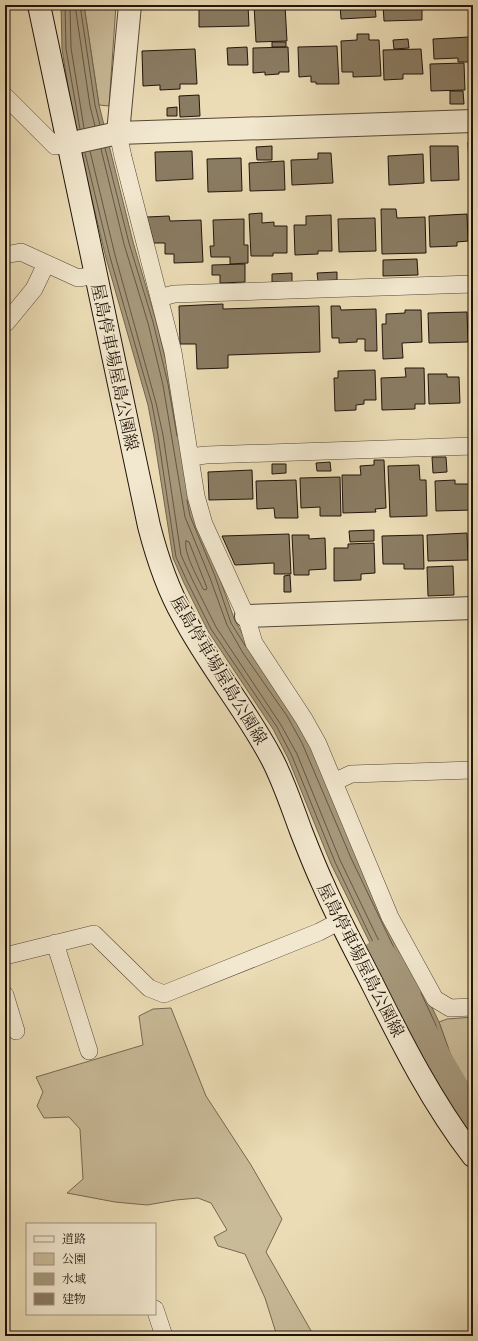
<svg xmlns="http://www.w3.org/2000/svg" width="478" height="1341" viewBox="0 0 478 1341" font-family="'IM FELL DW Pica','Noto Serif JP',serif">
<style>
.green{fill:#c9ba98;stroke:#756852}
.water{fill:#a6987b;stroke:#71644e}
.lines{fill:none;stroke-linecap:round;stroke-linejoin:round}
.shore{stroke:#645643;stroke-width:1}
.river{stroke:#a6987b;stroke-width:38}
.building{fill:#8a7c63;stroke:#21150b}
.minor-casing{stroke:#544736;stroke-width:18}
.tertiary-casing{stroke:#544736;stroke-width:24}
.secondary-casing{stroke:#21150b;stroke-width:24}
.minor{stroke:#f2e8cf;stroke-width:17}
.tertiary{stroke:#f2e8cf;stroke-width:22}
.secondary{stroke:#f2e8cf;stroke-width:22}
.labels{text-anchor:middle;stroke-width:4;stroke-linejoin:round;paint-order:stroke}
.street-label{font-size:17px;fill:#21150b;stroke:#f2e8cf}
</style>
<rect width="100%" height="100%" fill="#ebdcb5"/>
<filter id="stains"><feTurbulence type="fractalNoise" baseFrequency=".005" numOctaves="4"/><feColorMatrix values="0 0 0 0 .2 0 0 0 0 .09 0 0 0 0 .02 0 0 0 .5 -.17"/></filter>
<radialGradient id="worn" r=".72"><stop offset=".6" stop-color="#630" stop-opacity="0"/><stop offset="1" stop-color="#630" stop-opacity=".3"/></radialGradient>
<path class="green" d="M84,5H116L109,106L99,105Z
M171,1008L206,1096L251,1165L282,1219L266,1252L314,1336H277L265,1298L245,1254L218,1246L214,1237L227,1230L211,1203L198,1198L176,1200L147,1205L115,1202L67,1193L83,1179L80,1129L69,1117L44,1118L37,1106L43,1092L36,1077L143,1045L139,1016L153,1009Z
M473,1017V1092L454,1064L439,1022L447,1019Z"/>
<path class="water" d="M61,5H84L99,105L133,242L156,321L218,574L235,621L251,648L295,711L359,854L439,1022L454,1064L473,1092V1123L442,1079L369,941L331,864L288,758L273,729L208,631L184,583L173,558L154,437L148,405L106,258L74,124L62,49Z"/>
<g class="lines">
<path class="shore" d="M65,5L66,49L80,129
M70,5L71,48L84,128
M75,5L90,106L95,126
M80,5L95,105L100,125
M105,148L129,243L153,322L168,384L177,436
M90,151L115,255L156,403L163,435L181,555L192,579L216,627L281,725L297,754L340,860L377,937L432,1041L434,1042L436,1039L431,1025L351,858L302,743L287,716L243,653L227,625L210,578L185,517L163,385L148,323L124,244L101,149
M85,153L110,257L152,404L158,436L176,557L187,581L211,629L277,727L292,756L335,862L372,940L445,1077L473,1116
M187,500L190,516L215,576L231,623L246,647
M186,541L189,542L207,588L206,590L203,589C198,578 183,552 186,541Z
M421,993L435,1023L450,1066L468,1092L473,1094"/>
<path class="river" d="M379,959C408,1016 438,1073 473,1126"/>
</g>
<path class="building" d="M199,5H248L249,26L199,27Z
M254,5H285L287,41L256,42Z
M340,5H375L376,17L341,19Z
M383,5H422V20L384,21Z
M357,34H369V40H379L381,76L353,77V72H342L341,41L357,40Z
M469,37V62H458V58L434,59L433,39Z
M408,39L409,48L394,49L393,40Z
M272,42H286V47H272Z
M337,46L339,84H316V82H311V76L299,77L298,47Z
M247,47L248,65H228L227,48Z
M288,47L289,72H279V74L265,75V72L253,73V48Z
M195,49L197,84H180V89L160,90V85L143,86L142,51Z
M421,49L423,74H403V79L384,80L383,50Z
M464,63L465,90L431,91L430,64Z
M450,91H463L464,104H450Z
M199,95L200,116L180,117L179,96Z
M177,107V116H167V108Z
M468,142H473V168H469Z
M272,146V160H257L256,147Z
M430,146H458L459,180L431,181Z
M192,151L193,179L156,181L155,152Z
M318,153H331L333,183L292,185L291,160L318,159Z
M423,154L424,183L389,185L388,156Z
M241,158L242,191L208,192L207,159Z
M284,161L285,190L250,191L249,163Z
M381,209H396L397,218L425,217L426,253L382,254Z
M262,213V223L274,222V226H287V253H273V256H251L249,214Z
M467,214L468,241L457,242V246L430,247L429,216Z
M331,215L332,251H318V254L295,255L294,225H306V216Z
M169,216L170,221L201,220L203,262L174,263V254H165V243H154L147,217Z
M470,216H473V249H471Z
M375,218L376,251L339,252L338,219Z
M244,219V245H248V263L230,264V257H211L210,246H214L213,220Z
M417,259L418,275L383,276V260Z
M245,264V282L220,283V275H212V265Z
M337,272V280L318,281L317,273Z
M292,273V282H272V274Z
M223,304V309L319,306L320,352L228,355V368L197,369L196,344H180L179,306Z
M331,306H340L341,310L376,309L377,351H365V339H357V342L339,343V338H332Z
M470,306H473V347H471Z
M405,310H421L422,342L402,343L403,358L383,359L382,324H386V314L405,313Z
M467,312L468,342L429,343L428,313Z
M405,368H424L425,404H415V409L382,410L381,378L406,377Z
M375,370L376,400H364V404L356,405V410L335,411L334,378H338V371Z
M428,374H447V377H459L460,403L429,404Z
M432,457H446L447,472L433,473Z
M374,460H384L386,508L375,509L376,512L343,513L342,475H361L360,466L374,465Z
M330,462L331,471H317L316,463Z
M272,464H286V473L272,474Z
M419,465L420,480H426L427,516L390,517L388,466Z
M252,470L253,499L209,500L208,472Z
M340,477L341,516H320V507L301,508L300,478Z
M296,480L298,518H275L274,508L257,509L256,481Z
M455,480V484H473V510L436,511L435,481Z
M374,530V541L350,542L349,531Z
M467,533L468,560L428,561L427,535Z
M289,534L291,574H274V563L235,565L222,536Z
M292,535H309V539L325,538L326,569L309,570V575H294Z
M423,535L424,569H404V564H383L382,536Z
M374,543L375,573L361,574V580L334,581V548H348V544Z
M453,566L454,595L428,596L427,567Z
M290,575L291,592H284V576Z"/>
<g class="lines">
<g class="minor-casing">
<path id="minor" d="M5,96L55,146L68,144
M118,133L123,157L173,352L196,496L204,524L246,616L254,643L304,719L318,744L390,917L435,999L450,1008L473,1007
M5,255L21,252L78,278L96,275
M159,298L174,294L473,284
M6,323L34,289L46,264
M190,457L206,455L473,446
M334,782L351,774L473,770
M55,943L89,1051
M5,956L94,934L149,988L164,994L319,932L340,921
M5,995L16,1031
M155,1309L164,1336"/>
</g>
<g class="tertiary-casing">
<path id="tertiary" d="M118,133L130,5
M68,144L118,133L473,121
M246,616L473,608"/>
</g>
<g class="secondary-casing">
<path id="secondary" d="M39,5L149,526C157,557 167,588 183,616C209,666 246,709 272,759C284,782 292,807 301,831C308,849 315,867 323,884C338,919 357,953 374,987C403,1045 433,1104 473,1156"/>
</g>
<use href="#minor" class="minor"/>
<use href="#tertiary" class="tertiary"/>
<use href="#secondary" class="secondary"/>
</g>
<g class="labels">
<g class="street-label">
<text transform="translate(115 367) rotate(78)" y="6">屋島停車場屋島公園線</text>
<text transform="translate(219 670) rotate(59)" y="6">屋島停車場屋島公園線</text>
<text transform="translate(361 960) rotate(63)" y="6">屋島停車場屋島公園線</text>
</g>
</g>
<rect width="478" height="1341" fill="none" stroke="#ebdcb5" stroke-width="20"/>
<rect x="6" y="6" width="466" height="1329" fill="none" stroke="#21150b" stroke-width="2"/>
<rect x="10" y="10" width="458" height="1321" fill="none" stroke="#21150b"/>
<rect x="26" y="1223" width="130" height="92" fill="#f2e8cf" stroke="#9e9481"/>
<rect x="34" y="1236" width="20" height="6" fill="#f2e8cf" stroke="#9e9481"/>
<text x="62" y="1243" font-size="12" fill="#21150b">道路</text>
<rect x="34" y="1253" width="20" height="12" fill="#c9ba98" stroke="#9e9481"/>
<text x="62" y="1263" font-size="12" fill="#21150b">公園</text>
<rect x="34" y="1273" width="20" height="12" fill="#a6987b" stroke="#9e9481"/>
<text x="62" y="1283" font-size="12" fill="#21150b">水域</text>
<rect x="34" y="1293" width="20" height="12" fill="#8a7c63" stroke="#9e9481"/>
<text x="62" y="1303" font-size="12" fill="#21150b">建物</text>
<rect width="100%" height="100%" filter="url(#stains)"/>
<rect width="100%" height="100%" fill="url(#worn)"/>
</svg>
